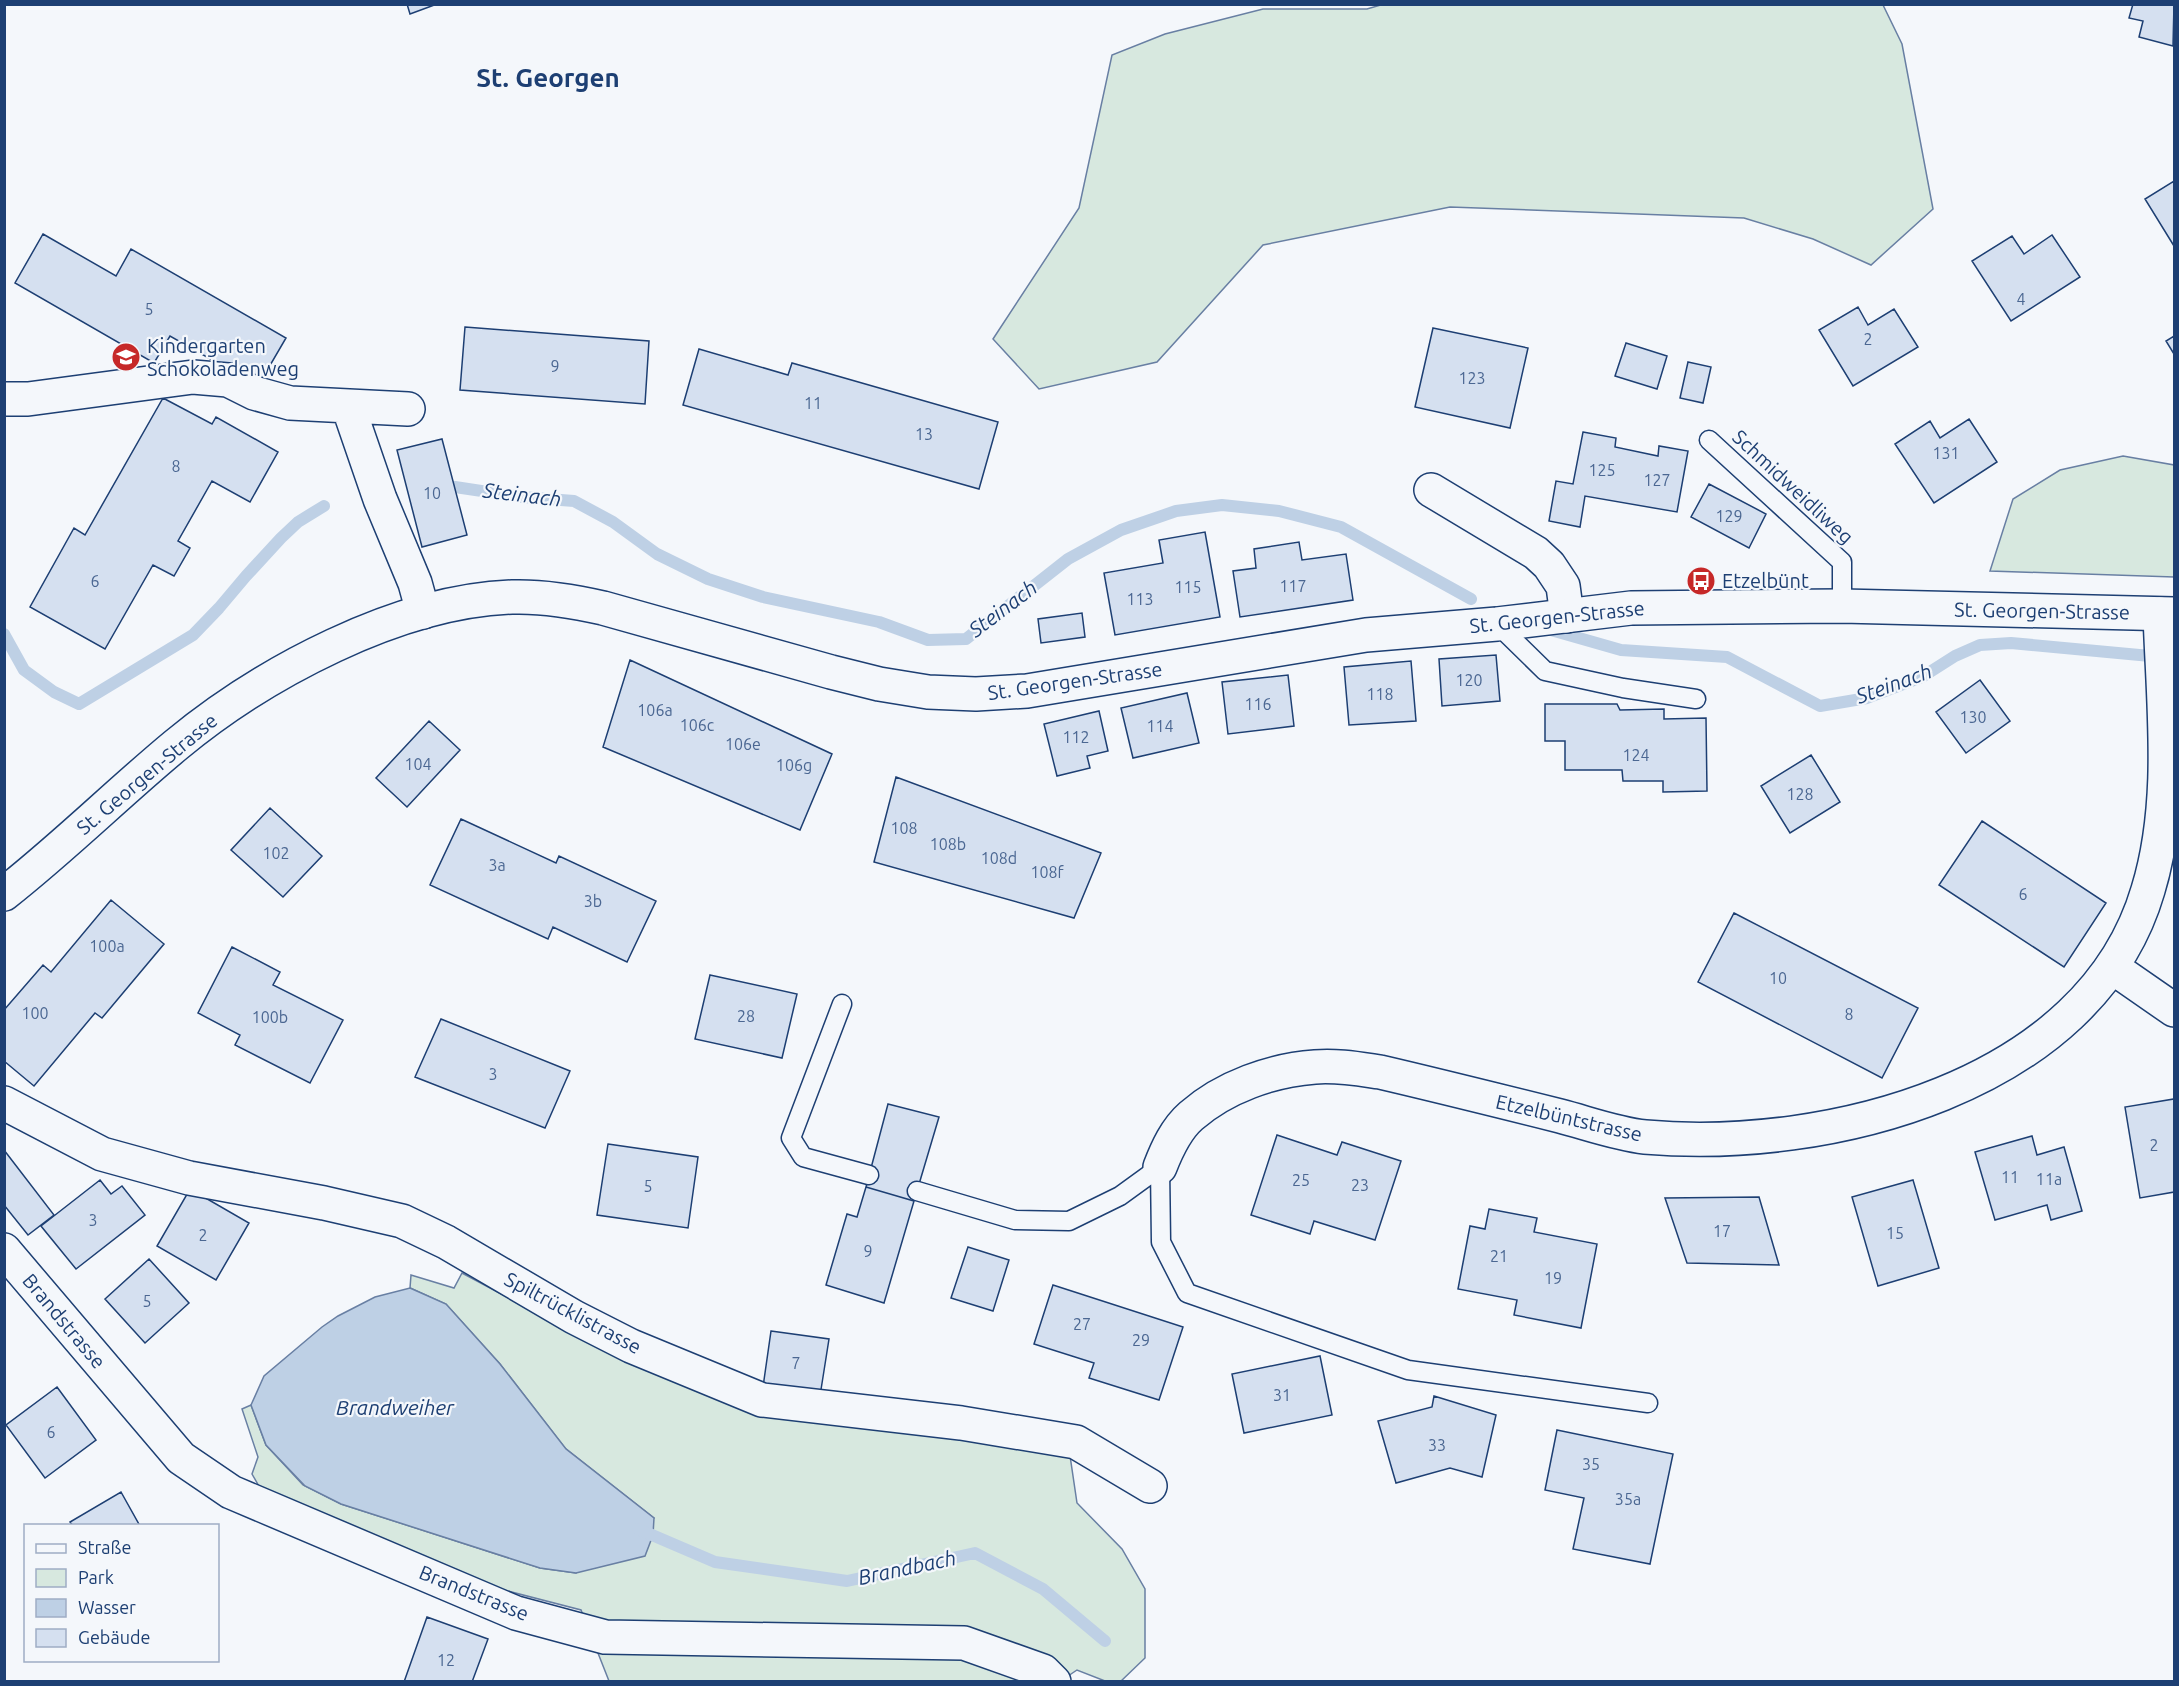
<svg xmlns="http://www.w3.org/2000/svg" width="2179" height="1686" viewBox="0 0 2179 1686" font-family="Ubuntu,sans-serif">
<style>
.green{fill:#d7e8df;stroke:#687fa3;stroke-width:1.5}
.water{fill:#bed0e5;stroke:#687fa3;stroke-width:1.5}
.lines{fill:none;stroke-linecap:round;stroke-linejoin:round}
.stream{stroke:#bed0e5;stroke-width:12}
.building{fill:#d5e0f0;stroke:#1d3f73;stroke-width:1.5}
.service-casing{stroke:#1d3f73;stroke-width:21}
.minor-casing{stroke:#1d3f73;stroke-width:36}
.tertiary-casing{stroke:#1d3f73;stroke-width:36}
.service{stroke:#f4f7fb;stroke-width:18}
.minor{stroke:#f4f7fb;stroke-width:33}
.tertiary{stroke:#f4f7fb;stroke-width:33}
.labels{text-anchor:middle;stroke-width:4.5;stroke-linejoin:round;paint-order:stroke}
.number-label{font-size:16px;fill:#4b6792}
.poi-label{font-size:20px;fill:#1d3f73;stroke:#f4f7fb;text-anchor:start}
.street-label{font-size:20px;fill:#1d3f73;stroke:#f4f7fb}
.water-label{font-size:21px;font-style:italic;fill:#1d3f73;stroke:#f4f7fb}
.district-label{font-size:26px;font-weight:bold;fill:#1d3f73;stroke:#f4f7fb}
</style>
<rect width="100%" height="100%" fill="#f4f7fb"/>
<path class="green" d="M1384,4L1883,5L1902,44L1933,209L1871,265L1813,239L1744,218L1450,207L1263,245L1157,362L1039,389L993,339L1079,208L1112,55L1165,34L1263,9H1367Z
M2123,456L2174,465V577L1990,571L2013,499L2060,470Z
M462,1273L616,1355L1069,1449L1077,1503L1122,1549L1145,1589V1658L1120,1682L1105,1681L1077,1670L1059,1682L609,1681L581,1610L492,1587L272,1509L252,1474L258,1457L242,1409L251,1405L266,1445L303,1485L341,1504L540,1568L576,1573L654,1518L565,1448L500,1364L446,1304L410,1288L411,1275L454,1288Z"/>
<path class="water" d="M410,1288L446,1304L500,1364L566,1449L654,1518L653,1535L645,1556L576,1573L540,1568L341,1504L305,1486L266,1445L251,1405L264,1376L322,1327L338,1316L375,1297Z"/>
<g class="lines">
<path class="stream" d="M455,487L522,497L574,501L613,522L657,554L708,579L763,597L879,622L928,640L966,639L1068,559L1121,530L1176,511L1222,505L1279,511L1341,527L1471,599
M1551,630L1621,650L1727,657L1820,706L1867,698L1922,677L1955,656L1980,645L2011,643L2161,657
M4,634L24,670L54,692L79,704L193,635L219,608L246,576L281,538L298,522L324,506
M638,1529L715,1562L847,1581L975,1553L1043,1589L1105,1641"/>
</g>
<path class="building" d="M407,4H437L410,14Z
M2133,4H2174L2173,46L2139,37L2143,21L2129,18Z
M2174,181V246L2145,199Z
M43,234L116,276L131,249L286,338L258,386L170,336L154,363L15,283Z
M2052,235L2080,277L2011,321L1972,261L2012,236L2024,254Z
M1858,307L1868,325L1894,309L1918,347L1853,386L1819,330Z
M465,327L649,341L645,404L460,390Z
M1433,328L1528,348L1510,428L1415,407Z
M2174,336V354L2166,341Z
M1626,343L1667,356L1657,389L1615,376Z
M699,349L788,375L792,363L998,422L979,489L683,405Z
M1688,362L1711,367L1703,403L1680,398Z
M163,398L212,424L216,417L278,452L250,502L212,481L178,541L190,548L174,576L153,565L105,649L30,607L74,528L85,535Z
M1969,419L1997,462L1934,503L1895,444L1930,421L1940,438Z
M1583,432L1616,438L1615,447L1658,456L1659,446L1688,451L1677,512L1585,496L1580,527L1549,521L1556,481L1573,484Z
M442,439L467,535L422,547L397,450Z
M1709,484L1766,514L1749,548L1691,517Z
M1205,532L1220,617L1115,635L1104,573L1163,563L1159,540Z
M1299,542L1302,560L1346,554L1353,600L1240,617L1233,571L1256,568L1254,549Z
M1082,613L1085,637L1041,643L1038,619Z
M1496,655L1500,701L1442,706L1439,659Z
M630,660L832,754L800,830L603,747Z
M1411,661L1416,721L1349,725L1344,667Z
M1288,675L1294,726L1228,734L1222,682Z
M1980,680L2010,721L1966,753L1936,712Z
M1187,693L1199,743L1133,758L1121,708Z
M1545,704H1617L1620,710L1664,709V719L1706,718L1707,791L1663,792V781H1623L1622,770H1565V741H1545Z
M1099,711L1108,751L1087,756L1090,768L1057,776L1044,724Z
M429,721L460,750L407,807L376,778Z
M1811,755L1840,802L1790,833L1761,786Z
M896,777L1101,853L1074,918L874,862Z
M270,808L322,856L283,897L231,850Z
M461,819L556,863L559,856L656,901L627,962L553,927L548,939L430,885Z
M1982,821L2106,903L2064,967L1939,885Z
M111,900L164,944L102,1018L95,1013L34,1086L4,1061V1010L43,965L51,972Z
M1734,913L1918,1008L1882,1078L1698,982Z
M232,947L280,972L273,985L343,1020L310,1083L235,1045L240,1035L198,1013Z
M710,975L797,994L782,1058L695,1039Z
M441,1019L570,1071L545,1128L415,1077Z
M2174,1099V1192L2140,1198L2125,1107Z
M888,1104L939,1117L914,1201L866,1187Z
M1277,1135L1337,1155L1342,1142L1401,1161L1375,1240L1314,1221L1310,1234L1251,1215Z
M2032,1136L2037,1155L2064,1147L2082,1211L2051,1220L2047,1205L1995,1220L1975,1152Z
M608,1144L698,1157L688,1228L597,1215Z
M4,1150L54,1215L28,1235L4,1205Z
M100,1180L111,1194L122,1186L145,1215L76,1269L41,1226Z
M1913,1180L1939,1268L1878,1286L1852,1197Z
M866,1187L914,1201L884,1303L826,1285L847,1214L857,1217Z
M190,1189L249,1223L216,1280L157,1246Z
M1759,1197L1779,1265L1687,1263L1665,1198Z
M1489,1209L1537,1218L1534,1232L1597,1244L1581,1328L1514,1315L1517,1300L1458,1289L1470,1226L1485,1229Z
M968,1247L1009,1260L993,1311L951,1298Z
M149,1259L189,1303L145,1343L105,1299Z
M1053,1285L1183,1327L1159,1400L1089,1378L1094,1363L1034,1344Z
M771,1331L829,1339L820,1396L763,1387Z
M1320,1356L1332,1415L1244,1433L1232,1374Z
M57,1387L96,1440L45,1478L6,1425Z
M1434,1396L1496,1415L1482,1477L1450,1468L1396,1483L1378,1421L1432,1407Z
M1557,1430L1673,1454L1650,1564L1573,1549L1584,1498L1545,1490Z
M121,1492L140,1526H73L70,1522Z
M427,1617L488,1639L472,1682H404Z"/>
<g class="lines">
<g class="service-casing">
<path id="service" d="M1709,440L1842,562V606
M1497,624L1545,671L1623,688L1696,699
M842,1004L791,1138L803,1157L869,1175
M1160,1167L1161,1242L1187,1293L1408,1370L1648,1403
M917,1191L1015,1220L1069,1221L1120,1196L1160,1167"/>
</g>
<g class="minor-casing">
<path id="minor" d="M4,399H28L193,377L228,380L254,393L290,403L408,409
M348,406L380,499L415,583L423,612
M1431,490L1536,553L1549,565L1563,586L1567,616
M2112,967L2174,1010
M4,1103L102,1154L189,1178L324,1203L402,1221L446,1242L574,1317L631,1346L762,1400L961,1423L1076,1442L1150,1486
M1160,1167C1167,1149 1176,1129 1191,1116C1224,1087 1272,1070 1315,1067C1337,1065 1359,1069 1380,1072C1440,1086 1500,1101 1560,1116C1587,1123 1617,1134 1645,1137C1826,1153 2090,1088 2148,890C2175,802 2163,705 2160,614
M4,1250L181,1458L231,1492L516,1613L605,1637L964,1643L1043,1671L1054,1682"/>
</g>
<g class="tertiary-casing">
<path id="tertiary" d="M4,894C64,847 118,793 176,745C263,673 398,601 512,597C543,596 573,601 603,608L831,672L879,684L928,692L976,694L1027,691L1366,635L1497,624L1631,608L1842,606L2174,614"/>
</g>
<use href="#service" class="service"/>
<use href="#minor" class="minor"/>
<use href="#tertiary" class="tertiary"/>
</g>
<defs>
<g id="school-disc" transform="scale(1.5)"><circle r="9.5" fill="#c62828" stroke="#f4f7fb"/><path d="M0-5L7-2L0 1L-7-2ZM-4 1L0 2.5L4 1V4Q0 6-4 4Z" fill="#fff"/></g>
<g id="bus-disc" transform="scale(1.5)"><circle r="9.5" fill="#c62828" stroke="#f4f7fb"/><path d="M-5-6H5V4H4V6H2V4H-2V6H-4V4H-5ZM-3.5-4V0h7V-4ZM-3.5 1.2v1.5H-2V1.2ZM2 1.2v1.5H3.5V1.2Z" fill="#fff"/></g>
</defs>
<g fill-rule="evenodd">
<use href="#school-disc" x="126" y="357"/>
<use href="#bus-disc" x="1701" y="581"/>
</g>
<g class="labels">
<g class="number-label">
<text x="2021" y="305">4</text>
<text x="149" y="315">5</text>
<text x="1868" y="345">2</text>
<text x="555" y="372">9</text>
<text x="1472" y="384">123</text>
<text x="813" y="409">11</text>
<text x="924" y="440">13</text>
<text x="1946" y="459">131</text>
<text x="176" y="472">8</text>
<text x="1602" y="476">125</text>
<text x="1657" y="486">127</text>
<text x="432" y="499">10</text>
<text x="1729" y="522">129</text>
<text x="95" y="587">6</text>
<text x="1293" y="592">117</text>
<text x="1188" y="593">115</text>
<text x="1140" y="605">113</text>
<text x="1469" y="686">120</text>
<text x="1380" y="700">118</text>
<text x="1258" y="710">116</text>
<text x="655" y="716">106a</text>
<text x="1973" y="723">130</text>
<text x="697" y="731">106c</text>
<text x="1160" y="732">114</text>
<text x="1076" y="743">112</text>
<text x="743" y="750">106e</text>
<text x="1636" y="761">124</text>
<text x="418" y="770">104</text>
<text x="794" y="771">106g</text>
<text x="1800" y="800">128</text>
<text x="904" y="834">108</text>
<text x="948" y="850">108b</text>
<text x="276" y="859">102</text>
<text x="999" y="864">108d</text>
<text x="497" y="871">3a</text>
<text x="1047" y="878">108f</text>
<text x="2023" y="900">6</text>
<text x="593" y="907">3b</text>
<text x="107" y="952">100a</text>
<text x="1778" y="984">10</text>
<text x="35" y="1019">100</text>
<text x="1849" y="1020">8</text>
<text x="746" y="1022">28</text>
<text x="270" y="1023">100b</text>
<text x="493" y="1080">3</text>
<text x="2154" y="1151">2</text>
<text x="2010" y="1183">11</text>
<text x="2049" y="1185">11a</text>
<text x="1301" y="1186">25</text>
<text x="1360" y="1191">23</text>
<text x="648" y="1192">5</text>
<text x="93" y="1226">3</text>
<text x="1722" y="1237">17</text>
<text x="1895" y="1239">15</text>
<text x="203" y="1241">2</text>
<text x="868" y="1257">9</text>
<text x="1499" y="1262">21</text>
<text x="1553" y="1284">19</text>
<text x="147" y="1307">5</text>
<text x="1082" y="1330">27</text>
<text x="1141" y="1346">29</text>
<text x="796" y="1369">7</text>
<text x="1282" y="1401">31</text>
<text x="51" y="1438">6</text>
<text x="1437" y="1451">33</text>
<text x="1591" y="1470">35</text>
<text x="1628" y="1505">35a</text>
<text x="446" y="1666">12</text>
</g>
<g class="poi-label">
<text x="147" y="353">Kindergarten<tspan x="147" dy="23">Schokoladenweg</tspan></text>
<text x="1722" y="588">Etzelbünt</text>
</g>
<g class="street-label">
<text transform="translate(1793 487) rotate(43)" y="7">Schmidweidliweg</text>
<text transform="translate(2042 611) rotate(1)" y="7">St. Georgen-Strasse</text>
<text transform="translate(1557 617) rotate(-6)" y="7">St. Georgen-Strasse</text>
<text transform="translate(1075 681) rotate(-8)" y="7">St. Georgen-Strasse</text>
<text transform="translate(147 774) rotate(-40)" y="7">St. Georgen-Strasse</text>
<text transform="translate(1569 1118) rotate(13)" y="7">Etzelbüntstrasse</text>
<text transform="translate(573 1313) rotate(28)" y="7">Spiltrücklistrasse</text>
<text transform="translate(64 1321) rotate(50)" y="7">Brandstrasse</text>
<text transform="translate(474 1593) rotate(22)" y="7">Brandstrasse</text>
</g>
<g class="water-label">
<text transform="translate(522 495) rotate(7)" y="7">Steinach</text>
<text transform="translate(1003 609) rotate(-37)" y="7">Steinach</text>
<text transform="translate(1894 684) rotate(-20)" y="7">Steinach</text>
<text x="395" y="1415">Brandweiher</text>
<text transform="translate(907 1568) rotate(-12)" y="7">Brandbach</text>
</g>
<g class="district-label">
<text x="548" y="87">St. Georgen</text>
</g>
</g>
<rect width="2179" height="1686" fill="none" stroke="#1d3f73" stroke-width="12"/>
<rect x="24" y="1524" width="195" height="138" fill="#f4f7fb" stroke="#9eadc5" stroke-width="1.5"/>
<rect x="36" y="1544" width="30" height="9" fill="#f4f7fb" stroke="#9eadc5" stroke-width="1.5"/>
<text x="78" y="1554" font-size="18" fill="#1d3f73">Straße</text>
<rect x="36" y="1569" width="30" height="18" fill="#d7e8df" stroke="#9eadc5" stroke-width="1.5"/>
<text x="78" y="1584" font-size="18" fill="#1d3f73">Park</text>
<rect x="36" y="1599" width="30" height="18" fill="#bed0e5" stroke="#9eadc5" stroke-width="1.5"/>
<text x="78" y="1614" font-size="18" fill="#1d3f73">Wasser</text>
<rect x="36" y="1629" width="30" height="18" fill="#d5e0f0" stroke="#9eadc5" stroke-width="1.5"/>
<text x="78" y="1644" font-size="18" fill="#1d3f73">Gebäude</text>
</svg>
